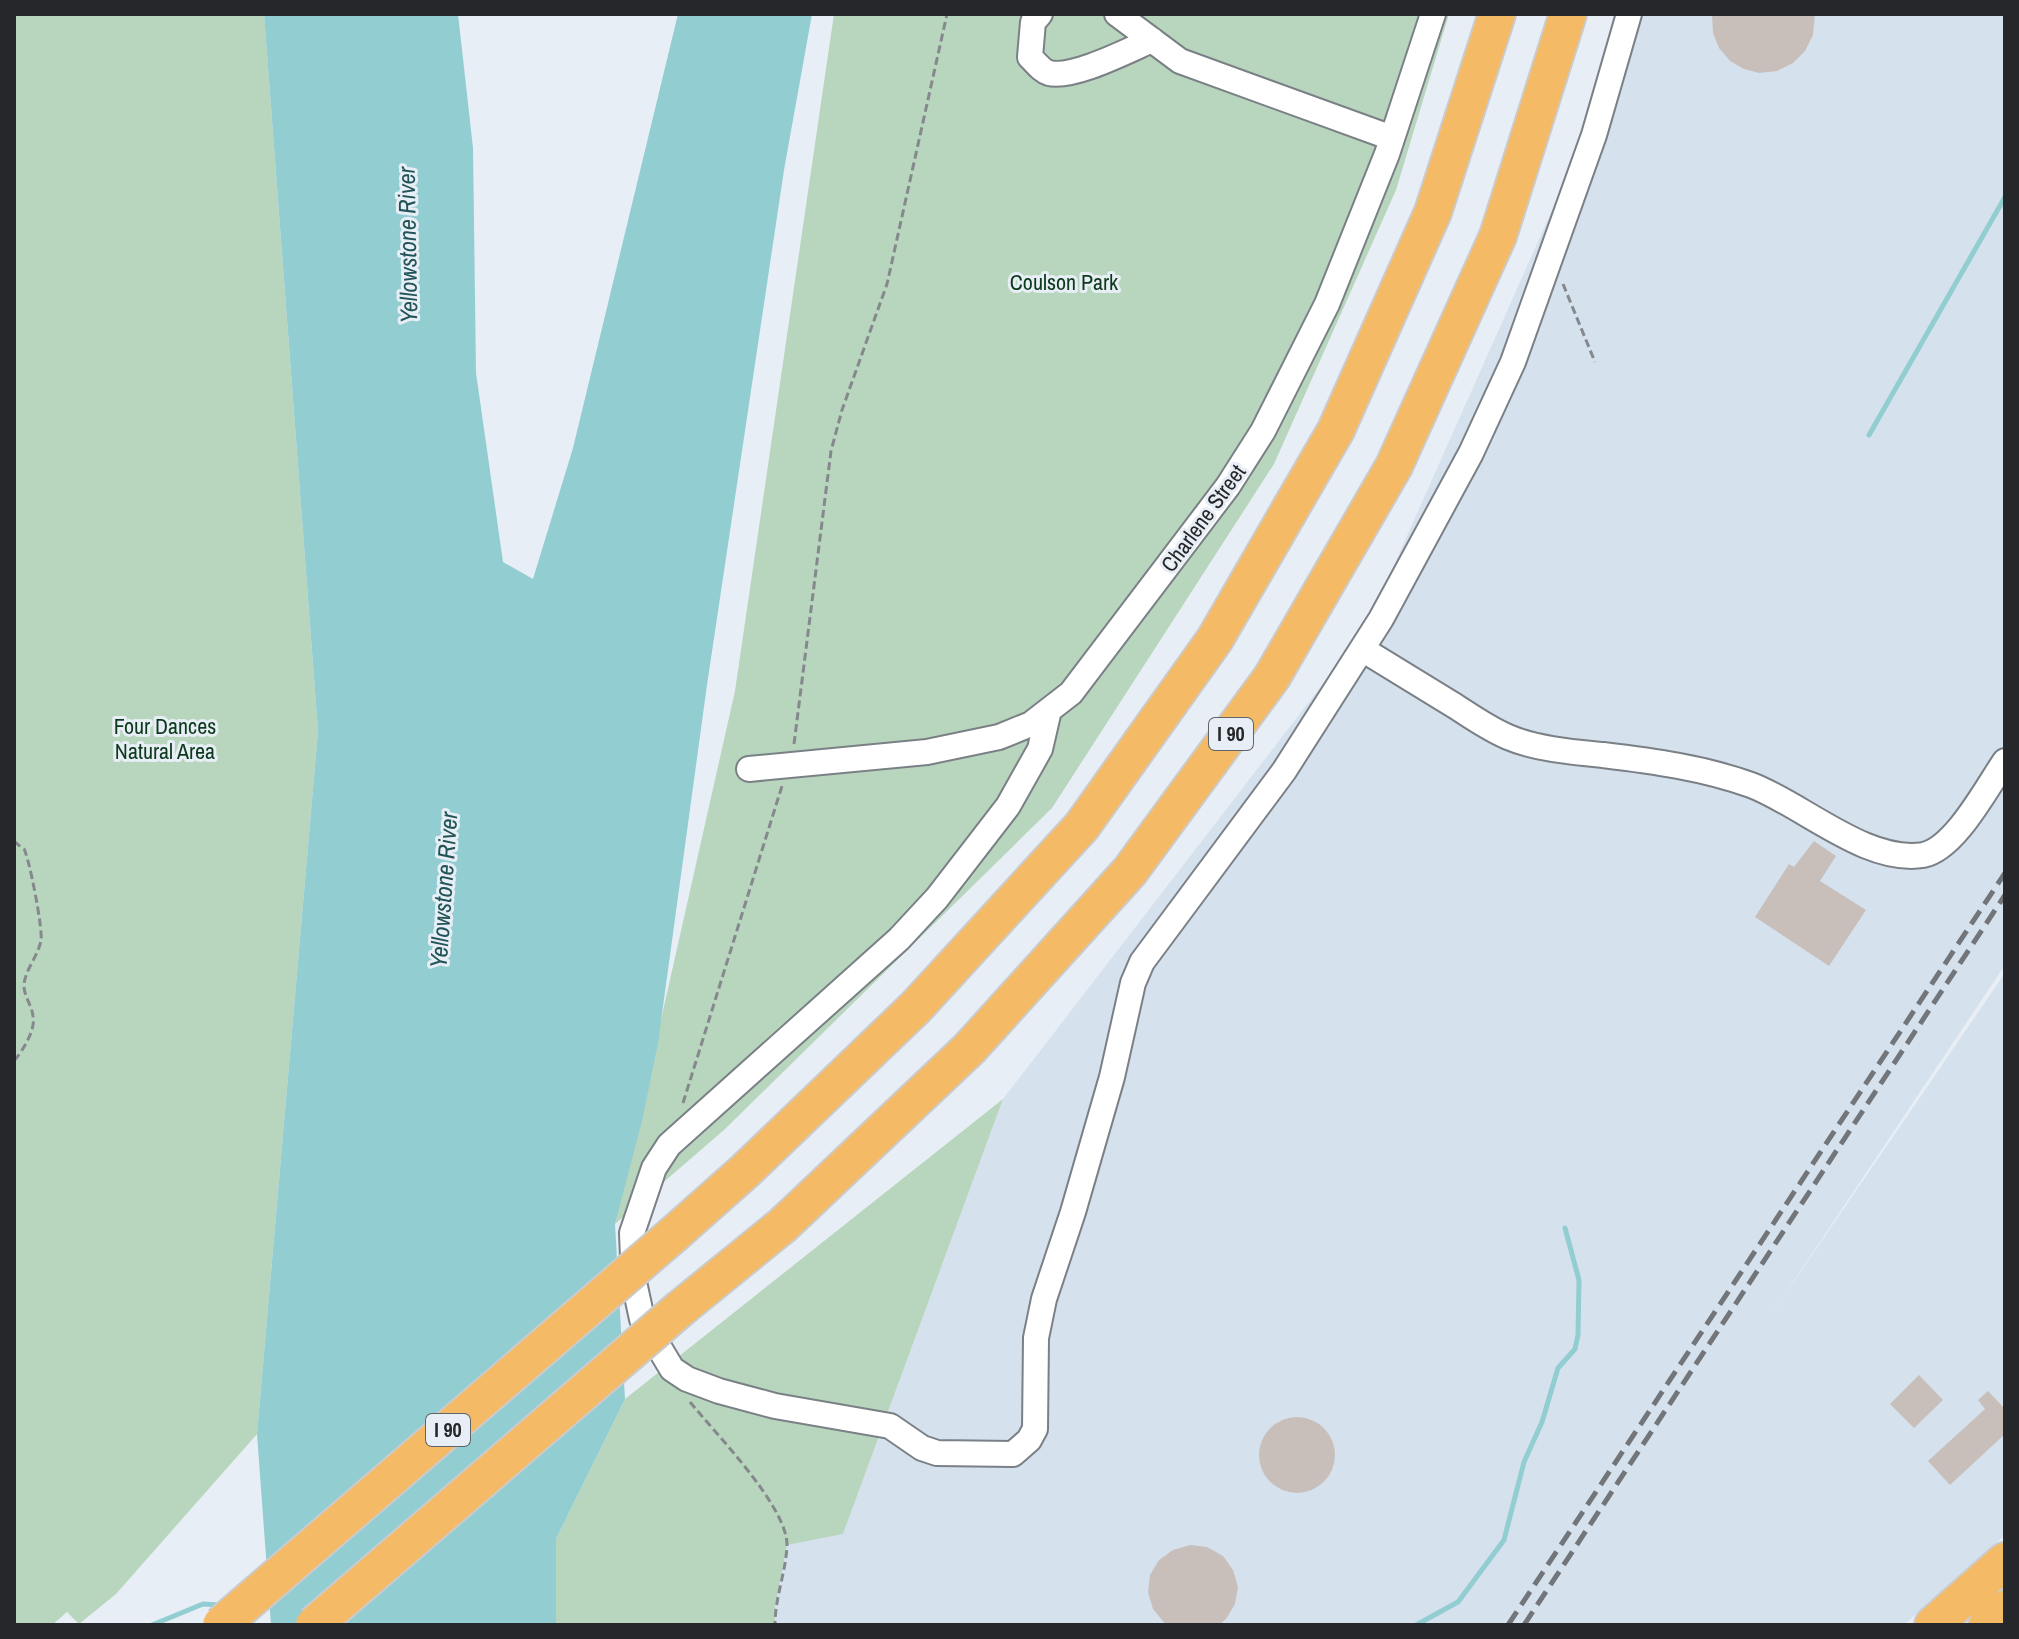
<svg xmlns="http://www.w3.org/2000/svg" width="2019" height="1639" viewBox="0 0 2019 1639" font-family="'Archivo Narrow',sans-serif">
<style>
.built{fill:#d5e1ed}
.green{fill:#b8d6bd}
.water{fill:#92cdd2}
.lines{fill:none;stroke-linecap:round;stroke-linejoin:round}
.stream{stroke:#92cdd2;stroke-width:5}
.building{fill:#c8bfbb}
.minor-casing{stroke:#7a8086;stroke-width:28}
.highway-casing{stroke:#cbcbcc;stroke-width:40}
.path{stroke:#85888d;stroke-width:3;stroke-dasharray:8 4;stroke-linecap:butt}
.minor{stroke:#fff;stroke-width:24}
.highway{stroke:#f4ba66;stroke-width:36}
.rail{stroke:#72757a;stroke-width:5;stroke-dasharray:16 8;stroke-linecap:butt}
.highway-bridge-casing{stroke:#cbcbcc;stroke-width:40;stroke-linecap:butt}
.highway-bridge{stroke:#f4ba66;stroke-width:36}
.labels{text-anchor:middle;stroke-width:6;stroke-linejoin:round;paint-order:stroke}
.shield{fill:#e8eef5;stroke:#606367;stroke-width:2}
.shield-label{font-size:20px;font-weight:bold;fill:#25272a}
.park-label{font-size:22px;fill:#0b391a;stroke:#e8eef5}
.street-label{font-size:22px;fill:#25272a;stroke:#e8eef5}
.water-label{font-size:24px;font-style:italic;fill:#215458;stroke:#e8eef5}
</style>
<rect width="100%" height="100%" fill="#e8eef5"/>
<path class="built" d="M1614,14H2005V965L1769,1318L2005,973V1535L1904,1625H775V1606L787,1544L843,1534L1003,1099L1366,628L1597,109Z"/>
<path class="green" d="M14,14H264L318,731L257,1434L116,1594L79,1624L67,1612L52,1625H14Z
M834,14H1449L1396,190L1274,464L1052,808L724,1130L615,1224L735,691Z
M1003,1099L843,1534L787,1545L775,1606V1625H556V1539L625,1399Z"/>
<path class="water" d="M264,14H458L473,148L476,373L503,562L533,579L573,448L678,14H812L784,170L707,685L658,1043L642,1121L615,1224L625,1399L556,1539V1625H271L257,1434L318,731Z"/>
<g class="lines">
<path class="stream" d="M1869,435L2005,197
M152,1625L203,1604L220,1605
M1416,1625L1458,1602L1504,1540L1524,1462L1542,1422L1558,1368L1575,1349L1578,1335L1579,1280L1565,1228"/>
</g>
<path class="building" d="M1712,14H1815L1813,35L1805,51L1793,63L1777,71L1759,73L1744,69L1730,61L1719,48L1713,33Z
M1814,841L1836,856L1820,881L1866,910L1829,966L1755,917L1789,864L1794,867Z
M1919,1375L1943,1400L1914,1428L1890,1404Z
M1988,1391L2005,1409V1434L1950,1485L1928,1461L1985,1409L1978,1400Z
M1259 1455a38 38 0 1 1 76 0a38 38 0 1 1-76 0Z
M1190,1545L1207,1547L1223,1556L1233,1570L1238,1587L1235,1604L1226,1619L1219,1625H1166L1153,1609L1148,1592L1150,1575L1159,1560L1173,1550Z"/>
<g class="lines">
<g class="minor-casing">
<path id="minor" d="M1040,14L1033,22L1030,57C1036,63 1042,71 1049,73C1073,79 1129,50 1152,40
M1117,14L1180,61L1392,138
M1362,649C1393,668 1424,687 1455,706C1472,717 1489,729 1508,737C1536,749 1572,752 1603,755C1653,761 1704,768 1751,785C1802,804 1866,864 1923,855C1955,849 1987,787 2005,761
M1049,710L1040,749L1008,806L937,898L899,939L669,1145L654,1168L632,1233L634,1282L642,1319L672,1369L687,1379L719,1391L775,1406L890,1426L922,1448L937,1453L1013,1454L1029,1440L1035,1429L1036,1338L1044,1299L1073,1212L1112,1077L1133,983L1142,962L1284,771L1381,619L1471,453L1513,362L1594,135L1629,14
M749,769L927,752L999,737L1031,724L1071,693L1228,486L1263,431L1327,304L1387,154L1433,14"/>
</g>
<g class="highway-casing">
<path id="highway" d="M674,1234L745,1171L916,1007L1082,826L1215,639L1336,430L1433,212L1497,14
M681,1308L783,1225L969,1049L1130,871L1272,677L1394,466L1498,236L1568,14
M1933,1625L2005,1561
M1987,1625L2005,1609"/>
</g>
<path class="path" d="M1563,284L1595,362
M794,744L831,451L842,410L887,284L947,14
M14,841C15,842 23,849 24,849C29,857 43,929 41,940C39,955 24,971 24,986C24,996 32,1006 33,1016C36,1030 23,1050 14,1061
M683,1103L782,786
M690,1402C715,1433 787,1506 787,1545C786,1572 775,1597 775,1625"/>
<use href="#minor" class="minor"/>
<use href="#highway" class="highway"/>
<path class="rail" d="M1508,1625L2005,873
M1524,1625L2005,895"/>
<g class="highway-bridge-casing">
<path id="highway-bridge" d="M221,1625L674,1234
M314,1625L681,1308"/>
</g>
<use href="#highway-bridge" class="highway-bridge"/>
</g>
<g class="labels">
<g class="shield">
<rect x="1209" y="718" width="44" height="32" rx="6"/>
<rect x="426" y="1414" width="44" height="32" rx="6"/>
</g>
<g class="shield-label">
<text x="1231" y="741">I 90</text>
<text x="448" y="1437">I 90</text>
</g>
<g class="park-label">
<text x="1064" y="290">Coulson Park</text>
<text x="165" y="734">Four Dances<tspan x="165" dy="25">Natural Area</tspan></text>
</g>
<g class="street-label">
<text transform="translate(1203 518) rotate(-54)" y="8">Charlene Street</text>
</g>
<g class="water-label">
<text transform="translate(408 245) rotate(-91)" y="8">Yellowstone River</text>
<text transform="translate(444 890) rotate(-86)" y="8">Yellowstone River</text>
</g>
</g>
<rect width="2019" height="1639" fill="none" stroke="#25272a" stroke-width="32"/>
</svg>
